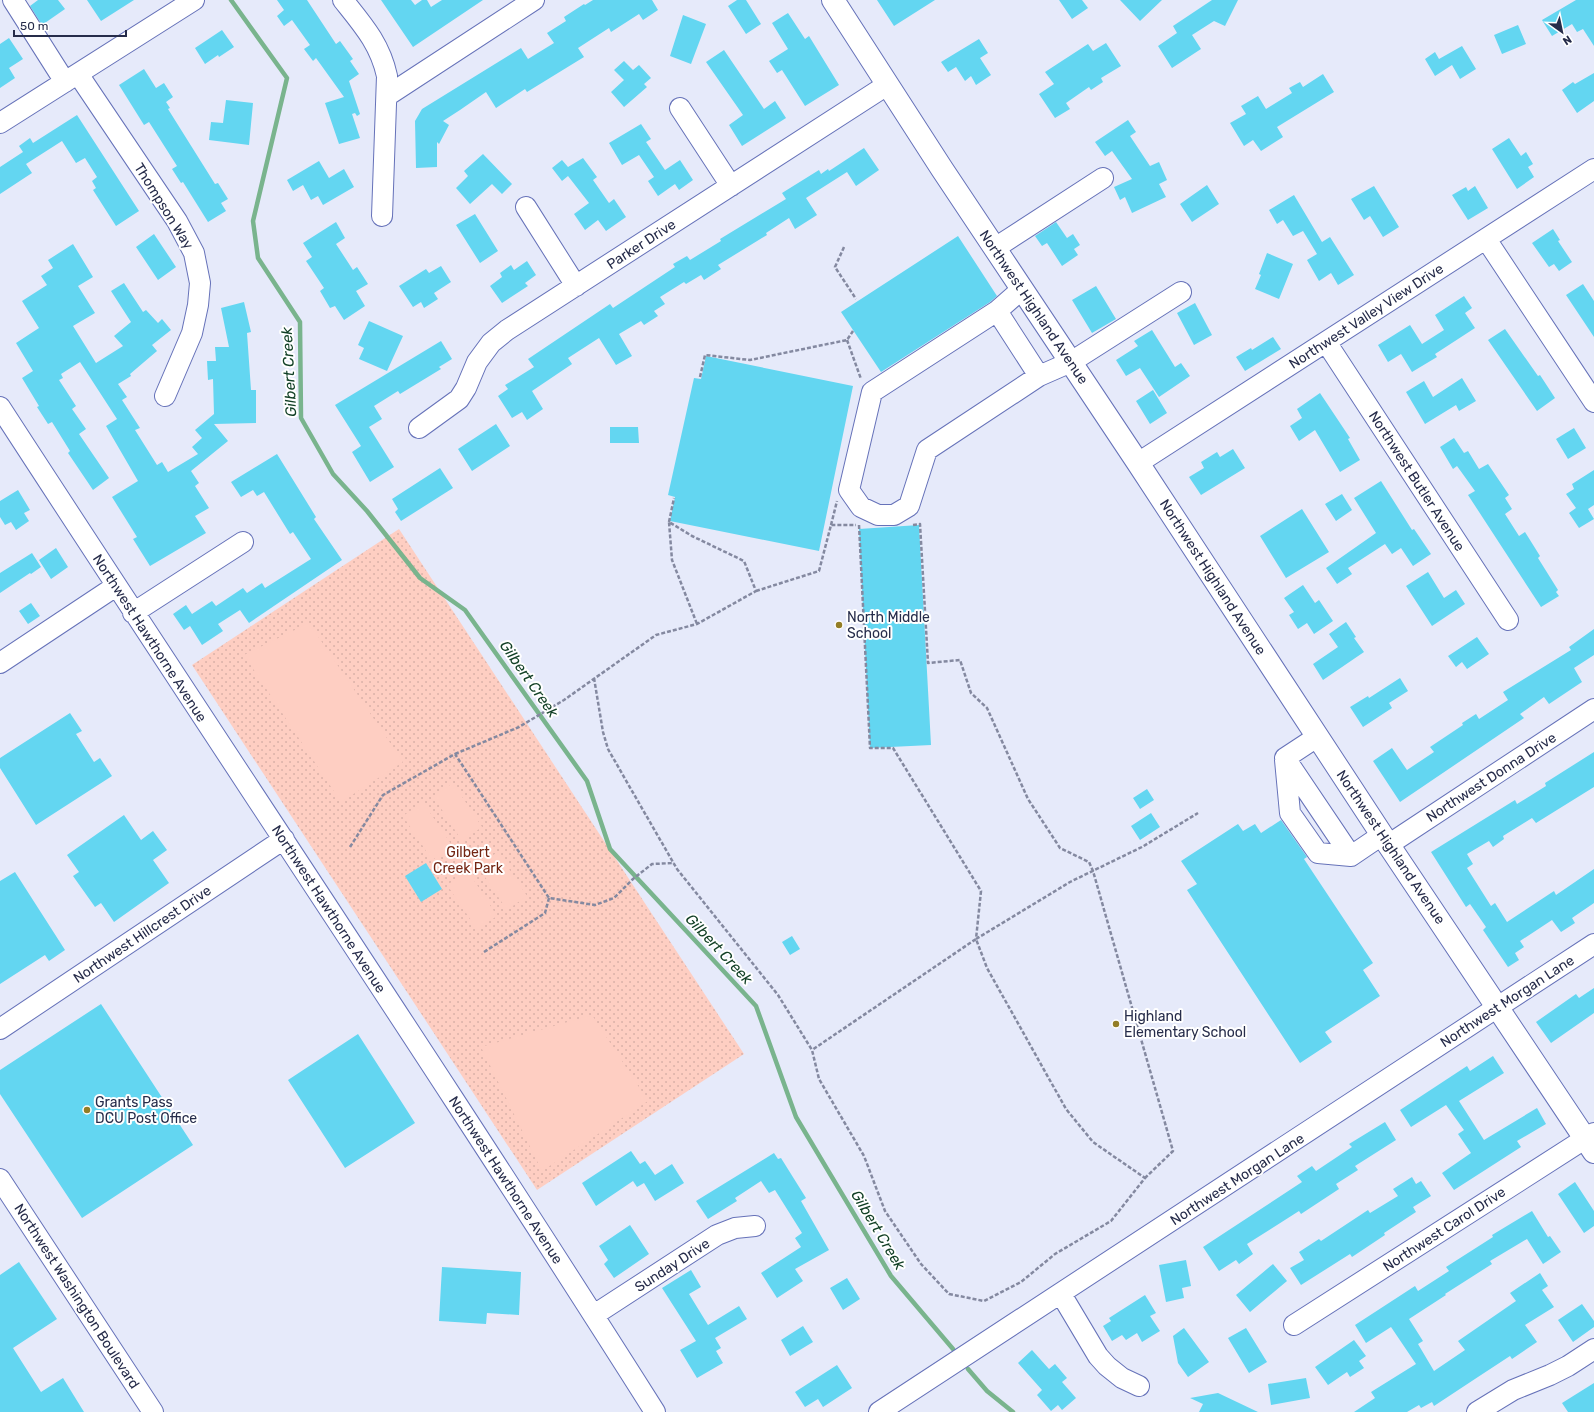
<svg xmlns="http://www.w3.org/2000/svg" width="1594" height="1412" viewBox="0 0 1594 1412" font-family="Rubik,sans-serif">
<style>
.park{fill:url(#park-dots)}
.garden{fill:#fecec2}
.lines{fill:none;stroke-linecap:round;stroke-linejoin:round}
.stream{stroke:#79b48d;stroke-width:4.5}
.building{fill:#63d6f1}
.minor-casing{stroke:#6672b9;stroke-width:22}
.major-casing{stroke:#6672b9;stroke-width:24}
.path{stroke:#8489a0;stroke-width:2.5;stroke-dasharray:4 2;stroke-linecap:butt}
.minor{stroke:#fff;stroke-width:20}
.major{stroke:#fff;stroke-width:22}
.poi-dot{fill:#937d25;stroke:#fff;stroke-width:1.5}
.labels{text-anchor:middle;stroke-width:4;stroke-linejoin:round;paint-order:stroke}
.street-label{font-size:14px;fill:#262c4a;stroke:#fff}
.poi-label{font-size:14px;fill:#262c4a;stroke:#fff;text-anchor:start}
.park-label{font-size:14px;fill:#732512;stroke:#fff}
.water-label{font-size:15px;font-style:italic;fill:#124026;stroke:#fff}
</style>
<defs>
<pattern id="park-dots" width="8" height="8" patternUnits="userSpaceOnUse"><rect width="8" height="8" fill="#fecec2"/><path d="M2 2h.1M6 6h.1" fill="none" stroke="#dab1a8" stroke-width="1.8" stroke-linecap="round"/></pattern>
</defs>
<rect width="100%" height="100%" fill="#e6eafa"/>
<path class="park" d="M399,529L744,1054L537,1190L192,665Z"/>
<path class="garden" d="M309,623L403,762L341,802L244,655Z
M453,783L482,827L462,841L433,796Z
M423,802L453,847L432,860L403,816Z
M498,852L527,896L507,910L477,865Z
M468,871L497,916L477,929L447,885Z
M592,1015L648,1101L542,1171L481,1047Z"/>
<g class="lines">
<path class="stream" d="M231,0L287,78L253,221L258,258L300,322L301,418L333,474L367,511L420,578L465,610L587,781L610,849L756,1006L796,1117L891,1276L953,1349
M968,1369L987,1391L1013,1412"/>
</g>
<path class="building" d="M38,0H58L65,9L42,25L30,6Z
M87,0H134L101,21Z
M277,0H307L336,44L340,41L353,59L350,61L359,74L349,81L360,114L357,116L355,113L352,114L360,138L339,144L325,103L344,97L316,58L313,61L304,49L310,45L292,20L284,26L277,16L284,10Z
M381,0H411L415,5L422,0H427L431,7L442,0H483L413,47Z
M593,0H652L658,10L643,20L639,14L611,32L609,28L578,48L584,57L527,92L525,89L496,108L486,92L460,110L443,121L449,125L439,144L437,142V167L416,168L415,121L422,109L521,48L528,59L554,43L547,33L566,21L564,17L584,4L585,5Z
M737,0H746L761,24L746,34L728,6Z
M877,0H935L894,26Z
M1059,0H1082L1088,8L1072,19Z
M1120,0H1162L1140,21Z
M1212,0H1238L1225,26L1214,21L1192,35L1201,49L1172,68L1158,46L1177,33L1173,26Z
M1576,0H1594V46L1583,29L1577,32L1572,24L1552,36L1542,20Z
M788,13L805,39L809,36L839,85L805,106L782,70L777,73L769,61L788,49L772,23Z
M683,15L706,24L691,64L670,56Z
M1518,25L1526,44L1502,54L1494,35Z
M222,30L234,47L219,57L218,55L205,64L195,48Z
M9,38L23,59L9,68L15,78L0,88V44Z
M979,39L988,53L980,58L991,75L976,85L971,76L965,81L956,67L948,72L941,62Z
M1106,43L1121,66L1101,78L1103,82L1091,90L1089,87L1066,103L1070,109L1055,118L1039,94L1054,84L1045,72L1088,44L1093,51Z
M1462,46L1476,69L1460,79L1452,65L1435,76L1425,59L1435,52L1439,59Z
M724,50L764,109L775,101L786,118L742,146L729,125L743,115L706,62Z
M624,61L633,70L639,65L651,78L644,84L647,87L624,107L611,92L624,80L614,70Z
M144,69L156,88L164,83L173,97L166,102L170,108L168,109L215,184L218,183L228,199L221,203L226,211L208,222L183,182L181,183L172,169L177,166L149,122L144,125L119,85Z
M1594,73V101L1577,113L1562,90L1573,82L1575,84Z
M1323,74L1334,92L1277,127L1283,137L1261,151L1253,140L1244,146L1230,123L1246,114L1241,106L1258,96L1266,109L1292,93L1289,88L1300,82L1303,87Z
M226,100L253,103L249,145L209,140L211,122L223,123Z
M77,115L139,211L116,226L93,190L96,188L92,181L97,177L85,158L76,163L62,141L26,164L32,173L0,194V167L23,152L19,146L30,138L33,143Z
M1128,120L1136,132L1130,136L1150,166L1159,162L1167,180L1159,184L1166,197L1132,213L1125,197L1120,200L1114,187L1132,179L1112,151L1105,156L1095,142Z
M641,124L651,139L646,142L665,170L680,160L693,180L679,190L675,184L658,196L648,181L654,177L639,155L622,165L609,143Z
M1509,138L1521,156L1526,152L1533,164L1528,167L1534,177L1517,189L1492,149Z
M864,148L879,170L856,186L847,172L806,198L817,215L795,229L789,218L766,233L767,235L718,265L721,269L704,280L701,275L686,284L684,282L660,297L665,304L654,311L658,316L644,325L641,321L619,334L632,356L616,365L599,338L568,358L572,364L532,391L543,409L527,420L522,412L512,418L498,396L508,389L505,385L534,367L528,359L610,304L613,308L675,267L673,264L687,256L690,260L721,241L720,239L786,199L782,193L819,170L821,174L828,169L829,171Z
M483,154L512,184L502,194L492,184L470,204L456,188L468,176L464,171Z
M583,158L597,177L593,180L609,203L614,199L626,217L606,231L598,220L585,230L574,214L589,203L568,176L562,181L552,168L562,160L568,167Z
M319,161L329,178L344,169L354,187L323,205L318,196L311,200L303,185L293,191L287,180Z
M1207,185L1219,204L1192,222L1180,204Z
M1374,186L1399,227L1383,237L1370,216L1364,220L1351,199Z
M1475,186L1488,208L1468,220L1452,195L1466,187L1468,191Z
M1294,195L1322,242L1330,237L1354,275L1338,285L1331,273L1319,281L1307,260L1317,254L1303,231L1293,236L1283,220L1277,224L1269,210Z
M475,214L498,251L480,263L456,225Z
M336,222L345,238L336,244L353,270L357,267L368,284L356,291L365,306L344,320L335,306L330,308L320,291L324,288L306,261L312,257L303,243Z
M1056,222L1067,238L1073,234L1080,245L1074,249L1078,255L1062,266L1047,243L1042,246L1035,236Z
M1553,229L1560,240L1558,241L1572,262L1559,271L1554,264L1549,267L1532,243Z
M154,234L176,267L158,280L136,247Z
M958,236L997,296L990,302L881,372L841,312Z
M73,244L93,277L78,286L95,313L73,326L96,363L123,346L114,336L131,322L111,291L124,283L143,312L146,310L158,323L162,319L171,330L152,345L157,351L130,374L131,376L118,384L127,397L122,400L140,428L135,430L157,465L162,462L168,472L198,454L192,447L202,438L195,430L214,414L213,379L208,380L207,361H216L215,347H229L221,308L244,302L251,332L247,333L251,390H256V423L214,424L228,441L191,471L199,483L195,486L209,508L195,516L206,533L150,566L133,539L137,537L112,497L138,481L106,426L117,419L80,362L61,374L63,378L59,380L76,406L72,409L86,429L79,434L109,478L93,490L68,453L70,451L52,422L48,424L37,407L39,406L22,378L33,371L16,343L39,328L22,301L47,285L41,276L53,268L48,260Z
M1267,253L1293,264L1279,299L1255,289L1261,275L1259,274Z
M527,261L536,275L525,283L528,286L502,303L490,286L502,277L500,273L511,265L514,270Z
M441,266L451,282L434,293L438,299L424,308L421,302L413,307L399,286L426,269L429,273Z
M1583,284L1594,301V337L1566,295Z
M1096,286L1116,319L1092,333L1072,300Z
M1464,296L1472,308L1465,313L1475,328L1435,354L1437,357L1412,372L1401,354L1388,362L1378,345L1410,325L1422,344L1444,330L1435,315Z
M1195,303L1212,335L1194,345L1177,313Z
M369,321L403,336L387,371L359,359L364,348L358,345Z
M1505,329L1538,376L1540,375L1555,398L1537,411L1488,340Z
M1152,330L1175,367L1181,363L1190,376L1159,397L1140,368L1126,376L1116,360L1138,346L1134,341Z
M1273,337L1281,349L1245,371L1236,357L1251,348L1252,350Z
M441,341L452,359L439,367L441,369L400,394L398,391L374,406L382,419L369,427L394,467L370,482L352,452L361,446L335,405Z
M706,356L853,386L819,551L670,521L675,497L668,495L694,378L701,379Z
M1462,378L1476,401L1459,411L1456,405L1425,424L1406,392L1424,381L1433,397Z
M1153,390L1167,413L1150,424L1136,401Z
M1320,393L1350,438L1348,439L1360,460L1340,472L1315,430L1299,441L1290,426L1302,418L1297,409Z
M496,424L510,446L472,471L458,449Z
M610,427H638L639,443H610Z
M1574,428L1586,448L1568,459L1556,439Z
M1454,438L1464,453L1468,451L1479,469L1488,464L1509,495L1505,498L1512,509L1505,514L1519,536L1525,532L1540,556L1538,558L1558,590L1556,592L1559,596L1541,607L1468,495L1475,491L1457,466L1453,469L1440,447Z
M1233,449L1245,468L1201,495L1189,477L1204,468L1201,462L1217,452L1220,457Z
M277,454L316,517L314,519L342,560L249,623L240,610L218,624L223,631L202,645L190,626L184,630L173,614L186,605L192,614L212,601L216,606L243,588L247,593L262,583L265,588L311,559L293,532L290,534L264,492L257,496L253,490L241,497L231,482Z
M440,468L453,488L401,521L395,512L398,509L392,499Z
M1594,470V505L1588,509L1594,519L1579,528L1569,513L1576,508L1566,494L1574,489L1572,484Z
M1381,481L1412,530L1414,529L1431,554L1413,566L1401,548L1392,554L1385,544L1348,568L1352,574L1337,584L1326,568L1376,533L1354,498Z
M18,490L30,510L24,513L29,521L16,530L11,522L5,525L0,517V501Z
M1342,494L1352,510L1336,521L1325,504Z
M1302,509L1329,552L1286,578L1260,536Z
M919,525L931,745L870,748L859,529Z
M56,548L68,567L51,579L39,560Z
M32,553L41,567L31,574L30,573L0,593V573Z
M1428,572L1444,598L1456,590L1465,604L1432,626L1406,586Z
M1303,585L1315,603L1319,600L1333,621L1314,634L1307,623L1298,629L1289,615L1294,612L1284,598Z
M31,603L40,616L28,624L19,611Z
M1346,622L1356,637L1354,638L1364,652L1323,680L1313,664L1338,647L1329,634Z
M1594,629V655L1574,668L1582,682L1549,704L1544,697L1520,714L1524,718L1400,802L1373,761L1392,748L1407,770L1434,752L1430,747L1463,725L1462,723L1476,714L1479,719L1508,700L1503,692L1571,650L1569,647Z
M1477,637L1489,654L1467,669L1462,662L1456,667L1448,656Z
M1400,678L1408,691L1389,703L1392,708L1363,727L1350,707L1368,696L1369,698Z
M70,713L82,731L76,734L94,762L100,758L112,776L36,825L0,768V758Z
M1594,752V787L1536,823L1532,818L1503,836L1504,839L1493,847L1489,841L1467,854L1473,864L1467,868L1491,906L1495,903L1507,922L1554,891L1556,895L1594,869V903L1572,918L1575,923L1561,932L1552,920L1520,941L1524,947L1515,953L1519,960L1508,967L1483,930L1486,927L1470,904L1466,907L1431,852L1515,800L1517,804L1546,786L1545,783Z
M1147,789L1154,800L1140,809L1133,798Z
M1151,813L1160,827L1140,840L1131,826Z
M124,815L141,840L153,831L167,850L153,860L169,883L114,922L101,903L95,907L73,876L79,872L67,855Z
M1281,820L1307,857L1304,859L1373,963L1363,970L1380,996L1325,1032L1332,1042L1300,1063L1187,890L1197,884L1181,861L1238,824L1243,831L1255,824L1261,833Z
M426,863L442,889L421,902L405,876Z
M15,872L65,950L49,961L45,955L0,984V881Z
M792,936L800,949L790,955L782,942Z
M1594,988V1013L1551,1043L1536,1022L1576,994L1579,998Z
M101,1004L193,1145L82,1218L0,1094V1070Z
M358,1034L415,1123L345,1168L288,1080Z
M1493,1056L1504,1073L1459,1101L1484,1140L1537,1108L1546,1124L1517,1141L1521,1147L1454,1190L1442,1173L1471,1153L1458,1134L1464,1130L1446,1105L1411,1127L1400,1110L1467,1066L1470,1071Z
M1385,1122L1396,1140L1355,1166L1358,1170L1336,1184L1339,1189L1301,1214L1299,1211L1247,1244L1253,1254L1239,1264L1236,1260L1219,1271L1203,1247L1302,1182L1297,1176L1312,1166L1316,1171L1352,1147L1349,1144Z
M631,1151L640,1164L645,1161L655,1175L672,1164L684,1183L655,1201L644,1183L637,1187L633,1181L596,1206L582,1183Z
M774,1153L778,1159L781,1158L806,1198L801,1201L829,1250L795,1269L803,1281L777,1298L761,1273L801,1247L795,1238L802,1233L775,1190L769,1193L761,1181L735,1198L737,1201L708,1219L696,1201Z
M1412,1177L1416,1184L1421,1181L1431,1196L1413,1207L1416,1212L1384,1233L1385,1235L1352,1257L1350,1254L1301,1285L1290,1268L1304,1260L1299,1252L1319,1239L1321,1241L1368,1210L1370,1213L1398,1196L1393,1189Z
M1575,1182L1594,1211V1226L1584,1233L1558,1194Z
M1532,1211L1548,1237L1550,1236L1561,1252L1543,1264L1527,1239L1490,1261L1492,1264L1445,1294L1446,1295L1409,1319L1423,1341L1418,1344L1434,1371L1465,1350L1458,1341L1516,1301L1510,1293L1540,1273L1548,1286L1542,1290L1554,1307L1525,1325L1537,1342L1512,1359L1510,1356L1481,1375L1434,1406L1432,1402L1421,1408L1419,1405L1407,1412H1354L1375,1398L1371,1392L1416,1364L1391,1327L1366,1343L1355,1325L1415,1286L1418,1291L1449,1271L1446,1267L1493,1237L1492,1235Z
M630,1225L649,1254L614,1278L604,1264L608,1260L599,1246Z
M1186,1260L1191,1286L1182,1288L1184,1298L1166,1302L1159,1265Z
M19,1262L57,1319L13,1348L41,1392L63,1378L84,1412H0V1275Z
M1273,1264L1287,1281L1250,1312L1236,1295Z
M442,1267L521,1272L519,1315L487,1313L486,1324L439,1321Z
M691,1270L701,1287L689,1294L708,1325L739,1306L747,1319L715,1338L721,1348L716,1351L723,1363L697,1378L680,1350L696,1341L662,1288Z
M847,1278L860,1299L843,1310L830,1288Z
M1145,1295L1156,1313L1150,1316L1160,1331L1142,1342L1137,1333L1126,1340L1122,1335L1112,1341L1103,1326L1111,1321L1109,1318Z
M1582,1304L1594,1321V1327L1573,1342L1558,1320Z
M803,1326L813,1342L790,1356L781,1340Z
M1184,1328L1209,1362L1188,1377L1178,1363L1173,1336Z
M1246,1328L1267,1362L1249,1373L1228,1338Z
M1354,1340L1366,1356L1359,1361L1364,1368L1350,1377L1347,1372L1328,1385L1315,1367Z
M1032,1350L1049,1369L1055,1364L1067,1378L1062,1382L1076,1398L1062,1410L1058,1405L1051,1411L1037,1395L1042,1390L1018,1363Z
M837,1365L852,1388L823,1407L818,1399L805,1407L795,1392Z
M1306,1378L1310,1398L1271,1405L1268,1384Z
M1594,1383V1412H1568L1562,1403Z
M1218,1393L1258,1412H1199L1203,1404L1190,1398Z"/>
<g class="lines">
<g class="minor-casing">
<path id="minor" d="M13,0L65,82
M343,0C363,25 380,44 387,76L382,216
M78,74L177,221L194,253L200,283L198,305L192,333L165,396
M387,96L534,0
M680,108L731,186
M0,123L194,0
M526,207L576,286
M1486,239L1594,402
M995,248L1103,178
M1022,289L997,311L1039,376L1071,362L1181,292
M997,311L872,392L849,490L861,507L878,515H894L909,506L927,450L1039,376
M1326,342L1508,620
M0,407C218,743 441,1074 655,1412
M419,428L459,399L466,388L477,362L491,343L507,330L887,85
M1138,463L1594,169
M133,613L243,542
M0,663L116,586
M1317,737L1285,758L1351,856L1382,835
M1285,760L1290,813L1318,853L1351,856
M1388,845L1594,709
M0,1029L284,839
M0,1179L153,1412
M1061,1294L1098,1356L1107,1366L1122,1378L1139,1386
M594,1315L717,1235L735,1228L755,1226
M1294,1325L1594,1133
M879,1412L1594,944
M1477,1412L1513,1390L1550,1375L1568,1366L1594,1349"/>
</g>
<g class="major-casing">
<path id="major" d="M833,0L942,169L1138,463L1382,835L1594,1152"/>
</g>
<path class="path" d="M844,247L835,267L856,299
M847,340L861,379
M700,377L705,355L750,360L847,340L853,331
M669,522L674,498
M831,525L837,501
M859,525L870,748H893L981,891L976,939
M913,525L920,524L928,663L960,660L971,693L987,708L1028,799L1060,848L1089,862L1093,871L1173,1151L1145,1178
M756,591L819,571L831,525H856
M594,678L603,732L608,749L628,784L677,869L778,995L812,1050L819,1079L864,1156L885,1211L921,1264L949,1294L984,1301L1021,1282L1055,1254L1111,1221L1145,1178L1093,1142L1066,1109L987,968L976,939L812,1050
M455,754L519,727L564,700L656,635L697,624L756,591L744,561L692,536L669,522L672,560L697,624
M350,847L383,795L455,754L549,898L595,905L614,898L633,879L652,864L674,863
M976,939L1070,882L1142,847L1198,813
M484,952L545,913L549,898"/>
<use href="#minor" class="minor"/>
<use href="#major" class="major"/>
</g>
<g class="poi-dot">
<circle cx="839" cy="625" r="4"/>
<circle cx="1116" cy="1024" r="4"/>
<circle cx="87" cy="1110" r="4"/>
</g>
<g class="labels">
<g class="street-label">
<text transform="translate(164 206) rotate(58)" y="5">Thompson Way</text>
<text transform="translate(641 244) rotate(-33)" y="5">Parker Drive</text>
<text transform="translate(1034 307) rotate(56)" y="5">Northwest Highland Avenue</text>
<text transform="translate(1366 316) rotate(-33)" y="5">Northwest Valley View Drive</text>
<text transform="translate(1417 481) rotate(57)" y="5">Northwest Butler Avenue</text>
<text transform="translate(1213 577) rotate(57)" y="5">Northwest Highland Avenue</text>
<text transform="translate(150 638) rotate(57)" y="5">Northwest Hawthorne Avenue</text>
<text transform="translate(1491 777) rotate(-33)" y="5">Northwest Donna Drive</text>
<text transform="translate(1391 847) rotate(56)" y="5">Northwest Highland Avenue</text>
<text transform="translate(329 909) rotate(57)" y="5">Northwest Hawthorne Avenue</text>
<text transform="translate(142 934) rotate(-34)" y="5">Northwest Hillcrest Drive</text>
<text transform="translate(1507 1001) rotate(-33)" y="5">Northwest Morgan Lane</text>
<text transform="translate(1237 1179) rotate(-33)" y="5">Northwest Morgan Lane</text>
<text transform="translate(506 1180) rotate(57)" y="5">Northwest Hawthorne Avenue</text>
<text transform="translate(1444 1229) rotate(-33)" y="5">Northwest Carol Drive</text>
<text transform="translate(672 1265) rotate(-33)" y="5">Sunday Drive</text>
<text transform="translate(77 1296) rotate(57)" y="5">Northwest Washington Boulevard</text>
</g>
<g class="poi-label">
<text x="847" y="622">North Middle<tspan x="847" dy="16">School</tspan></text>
<text x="1124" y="1021">Highland<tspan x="1124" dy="16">Elementary School</tspan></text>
<text x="95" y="1107">Grants Pass<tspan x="95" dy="16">DCU Post Office</tspan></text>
</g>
<g class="park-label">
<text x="468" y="857">Gilbert<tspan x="468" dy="16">Creek Park</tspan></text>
</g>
<g class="water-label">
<text transform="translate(289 372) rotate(-93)" y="5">Gilbert Creek</text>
<text transform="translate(529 679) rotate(55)" y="5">Gilbert Creek</text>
<text transform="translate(719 949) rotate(47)" y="5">Gilbert Creek</text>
<text transform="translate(878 1230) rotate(59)" y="5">Gilbert Creek</text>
</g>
</g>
<g transform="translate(1562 32) rotate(147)" stroke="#ffffff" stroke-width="3" paint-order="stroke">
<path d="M0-3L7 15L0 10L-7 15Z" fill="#262c4a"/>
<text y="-6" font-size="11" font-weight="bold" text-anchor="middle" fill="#262c4a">N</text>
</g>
<path d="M14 30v6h112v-6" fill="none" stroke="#262c4a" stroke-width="2"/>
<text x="20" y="30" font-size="12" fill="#262c4a" stroke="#ffffff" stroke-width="3" paint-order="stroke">50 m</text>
</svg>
